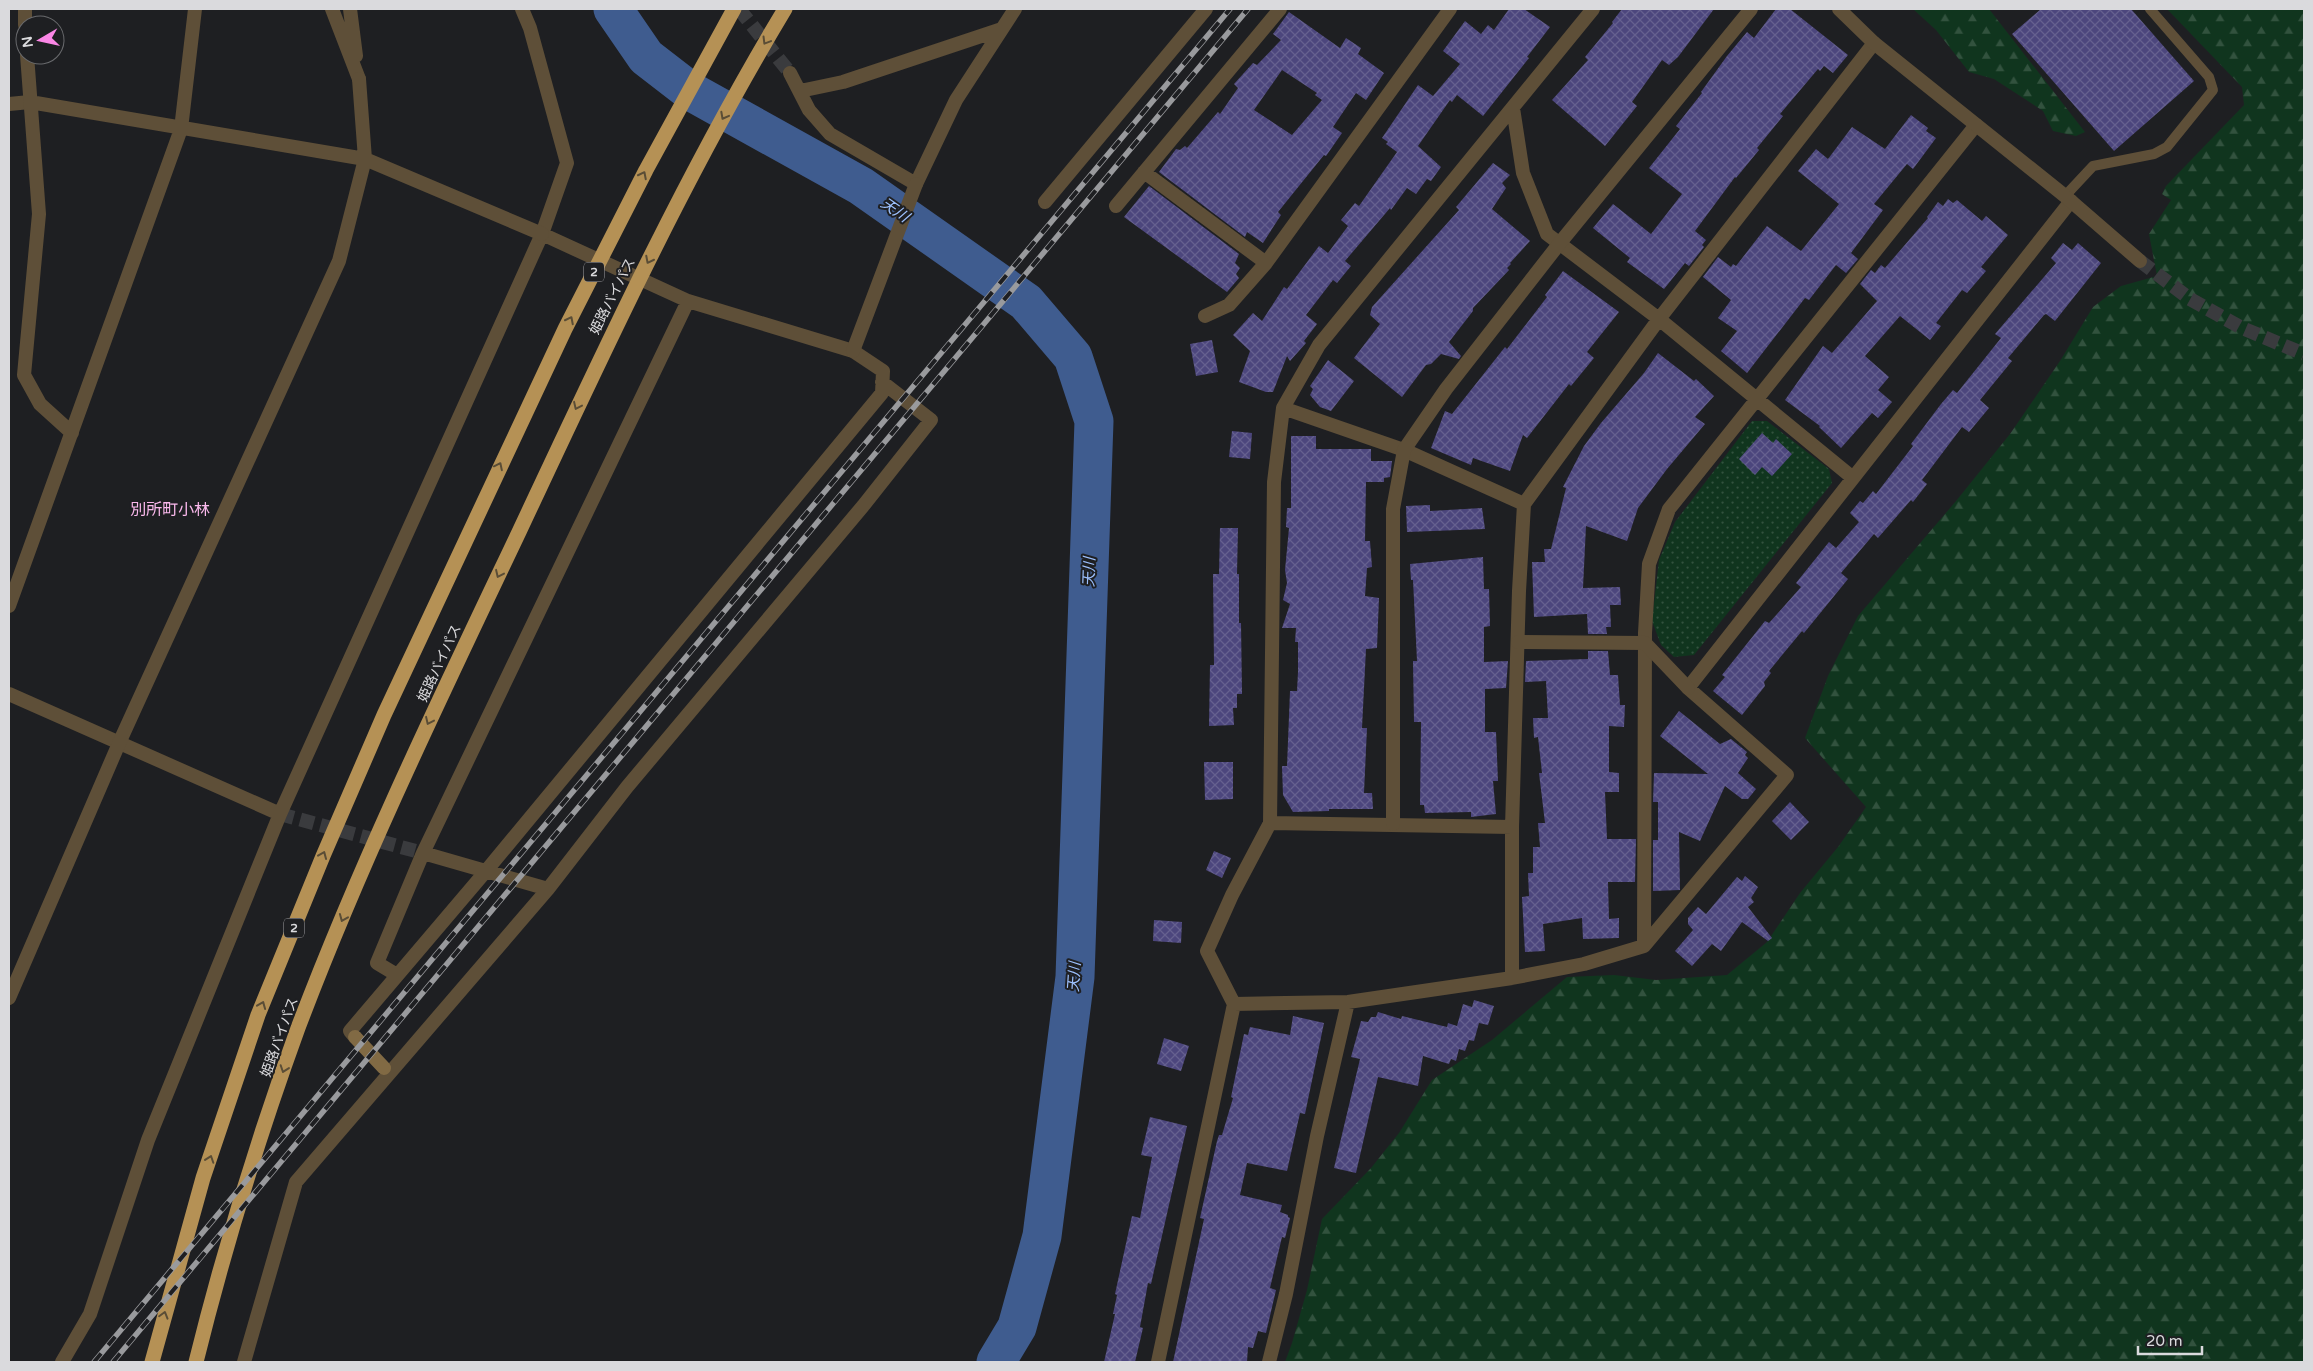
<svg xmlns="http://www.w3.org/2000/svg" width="2313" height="1371" viewBox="0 0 2313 1371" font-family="'Varela Round','Noto Sans JP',sans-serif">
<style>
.forest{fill:url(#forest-firs)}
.park{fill:url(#park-dots)}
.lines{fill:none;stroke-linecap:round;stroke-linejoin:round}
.river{stroke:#3f5c8f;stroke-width:39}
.building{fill:url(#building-cross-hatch);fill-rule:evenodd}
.minor-tunnel{stroke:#3a3b3e;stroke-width:14;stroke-dasharray:14 7;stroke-linecap:butt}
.tertiary-tunnel{stroke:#3a3b3e;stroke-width:14;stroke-dasharray:14 7;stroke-linecap:butt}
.service{stroke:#5e4f38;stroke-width:10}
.minor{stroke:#5e4f38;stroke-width:14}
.tertiary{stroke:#5e4f38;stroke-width:14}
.secondary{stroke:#816a44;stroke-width:14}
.motorway{stroke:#b59155;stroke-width:15}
.rail-casing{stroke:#999a9d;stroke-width:5.5}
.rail{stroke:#1e1f22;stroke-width:4;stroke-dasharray:11;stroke-linecap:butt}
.oneway{stroke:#5a4d36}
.labels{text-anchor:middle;stroke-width:4;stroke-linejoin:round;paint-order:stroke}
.shield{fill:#1e1f22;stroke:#a2a2a5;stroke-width:1}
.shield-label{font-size:12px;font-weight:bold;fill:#dadadd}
.street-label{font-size:14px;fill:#dadadd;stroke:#1e1f22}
.water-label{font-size:15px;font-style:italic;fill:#9dc1fe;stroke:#1e1f22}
.quarter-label{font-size:16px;fill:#fab8ec;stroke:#1e1f22}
</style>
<defs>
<pattern id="forest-firs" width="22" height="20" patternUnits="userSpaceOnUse" patternTransform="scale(1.25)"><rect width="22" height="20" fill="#10351e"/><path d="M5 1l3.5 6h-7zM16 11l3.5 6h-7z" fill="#32523e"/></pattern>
<pattern id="park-dots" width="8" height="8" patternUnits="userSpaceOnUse" patternTransform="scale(1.25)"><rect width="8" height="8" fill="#10351e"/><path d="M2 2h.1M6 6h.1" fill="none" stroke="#32523e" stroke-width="1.8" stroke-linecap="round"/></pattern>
<pattern id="building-cross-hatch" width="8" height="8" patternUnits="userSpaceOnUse" patternTransform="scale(1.25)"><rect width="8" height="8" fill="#4c467d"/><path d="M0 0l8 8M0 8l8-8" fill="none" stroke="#65608f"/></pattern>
</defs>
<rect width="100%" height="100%" fill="#1e1f22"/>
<path class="forest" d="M1913,9H1989L2085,132L2076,136L2053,131L2043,111L1994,79L1969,72L1936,30Z
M2167,9H2304V1362H1285L1292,1343L1307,1290L1322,1219L1371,1168L1399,1133L1432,1080L1492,1040L1567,977L1614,975L1656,980L1727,975L1767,942L1800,893L1838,847L1866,807L1805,738L1828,676L1858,616L1956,501L2010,434L2060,361L2093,307L2121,286L2157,276L2149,234L2171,200L2162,194L2166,186L2244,105L2242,87Z"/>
<path class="park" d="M1752,421H1767L1829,469L1832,483L1694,655L1674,657L1661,645L1652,621L1659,560L1675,522Z"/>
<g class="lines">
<path class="river" d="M613,9L646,57L690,91L861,186L1026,302L1073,357L1094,421L1075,977L1042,1236L1017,1327L996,1362"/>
</g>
<path class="building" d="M1509,9H1524L1550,27L1527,57L1529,58L1483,116L1457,95L1452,102L1450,100L1418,146L1441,167L1431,181L1427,179L1416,194L1407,188L1391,210L1390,208L1345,261L1351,266L1337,283L1333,280L1306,315L1317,324L1304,341L1306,343L1290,361L1287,356L1273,392H1266L1239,382L1250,351L1233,335L1253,313L1262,321L1284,287L1287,289L1319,246L1328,253L1348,226L1341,220L1355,203L1359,206L1397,152L1386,144L1388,142L1382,138L1418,85L1433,96L1460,64L1443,51L1465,21L1481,34L1488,25L1494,30Z
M1622,9H1714L1678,57L1669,65L1662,60L1632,102L1637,106L1605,146L1552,100L1588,60L1585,57L1613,23L1612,22Z
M1776,9H1790L1848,55L1833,73L1824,66L1820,71L1818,69L1780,114L1783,116L1757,148L1759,150L1736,178L1735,177L1695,231L1706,240L1702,245L1704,247L1689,266L1685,263L1664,289L1627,262L1630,258L1593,228L1613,204L1651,234L1682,194L1649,168L1680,129L1676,126L1702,93L1701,92L1727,56L1747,32L1754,38Z
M2041,9H2131L2194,81L2114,151L2012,34Z
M1289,12L1340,48L1346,38L1361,48L1358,54L1384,73L1366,100L1356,93L1333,127L1342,133L1326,156L1324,155L1278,212L1281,215L1263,243L1247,232L1245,237L1159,172L1176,149L1180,150L1185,146L1187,148L1218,112L1220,114L1238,88L1234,84L1253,63L1257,65L1281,40L1273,34ZM1282,70L1317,93L1315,95L1322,100L1292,135L1254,110Z
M1911,115L1928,128L1926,131L1936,138L1913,169L1907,164L1874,204L1883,210L1851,253L1858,259L1846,273L1836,265L1809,300L1805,298L1747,373L1721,351L1737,331L1718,318L1731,300L1703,277L1718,257L1731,267L1733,264L1736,266L1767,226L1801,251L1839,204L1798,171L1816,149L1828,159L1852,127L1885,149Z
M1493,163L1510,175L1502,183L1506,188L1492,209L1530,241L1510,263L1511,264L1507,268L1509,270L1473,308V311L1449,342L1461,356L1459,359L1441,354L1431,364L1426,365L1402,397L1354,358L1380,324L1370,315L1372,307L1459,210L1456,207Z
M1149,186L1239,254L1235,263L1240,268L1236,274L1239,278L1227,292L1124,217Z
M1948,199L1953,203L1957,200L1982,221L1986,216L2008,235L1981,267L1986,271L1967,293L1962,290L1936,323L1941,326L1930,340L1900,316L1865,356L1889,377L1878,390L1892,402L1878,418L1872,413L1841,448L1819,427L1820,426L1785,400L1823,346L1832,353L1877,301L1860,284L1871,270L1875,273L1881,265L1885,268L1928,218L1927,217L1938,202L1943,206Z
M2063,243L2072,250L2078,243L2101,263L2055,321L2046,314L2044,315L2008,358L2012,361L1980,400L1989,408L1969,432L1962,427L1922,480L1927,484L1913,502L1911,500L1878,538L1874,534L1841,573L1848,579L1804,633L1802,631L1769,671L1771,673L1764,682L1765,686L1742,715L1713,691L1725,677L1722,675L1765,621L1769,623L1801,587L1796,583L1829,542L1836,548L1859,522L1850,513L1860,501L1863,503L1873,491L1876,494L1913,446L1911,444L1941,404L1953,390L1957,393L2001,338L1995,334L2056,263L2051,258Z
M1563,271L1619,312L1587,352L1594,358L1571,386L1569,384L1527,438L1523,435L1510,471L1473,458L1471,465L1431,448L1445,411L1452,414L1505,347L1507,349L1547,297L1545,295Z
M1212,340L1218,372L1196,376L1190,344Z
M1658,353L1694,381L1696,379L1714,396L1695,417L1705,424L1667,469L1638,508L1627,541L1586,526L1583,588L1620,587L1621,605H1610L1611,627H1606L1607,634H1588L1587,614L1534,617L1532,562H1545L1544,549H1551L1566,488L1563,487L1584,446L1601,423L1644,373Z
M1328,360L1354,381L1331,411L1320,407L1310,395L1313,389L1310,386Z
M1232,431L1252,433L1250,459L1229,457Z
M1762,433L1773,443L1776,439L1792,454L1772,476L1762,467L1755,475L1739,459Z
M1291,436H1316V449H1371V461H1392L1390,477L1384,478V482H1366L1365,541H1370L1372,567L1367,568L1365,596L1379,598L1377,648L1366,649L1362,728H1367L1364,793H1372L1373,809H1329V811L1293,812L1283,795L1282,766H1287L1290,691H1297L1298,672V642H1295L1296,628H1282L1290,604L1283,600L1287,583L1285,570L1289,528L1286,527L1287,508H1291Z
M1430,505V511L1482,508L1485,529L1407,532L1406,506Z
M1220,528H1238L1237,574H1239V623H1241L1242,694H1237V708H1233L1234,725L1209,726L1210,665H1214L1213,574H1219Z
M1483,557L1484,589H1489L1490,626L1484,627V662L1508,661L1506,688L1485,689V732H1496L1498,781H1493L1496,814L1471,817V812L1425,813L1424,805H1420L1421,722H1414L1413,661H1417L1413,580H1411L1410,564Z
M1588,651H1608L1610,675H1618L1620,705H1625L1624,727L1609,726V772L1619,773V792H1605L1607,839H1636L1635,882H1608L1609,919L1619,918V938L1583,939L1582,918L1543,924L1545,951L1525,952L1522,897L1529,896L1528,873H1533V847H1540L1538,823H1545L1539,773H1542L1538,737L1534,738L1533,718H1548L1546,681L1525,682L1526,661L1588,659Z
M1679,711L1720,744L1731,739L1747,752L1745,755L1748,758L1738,773L1756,789L1748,799H1742L1725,786L1700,841L1679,832L1680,890L1653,891V840H1658V802H1653L1654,773L1708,774L1660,736Z
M1204,762H1233V799L1205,800Z
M1790,802L1809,822L1791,840L1772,821Z
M1214,851L1231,858L1222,878L1206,870Z
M1745,876L1758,887L1751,898L1754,902L1748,907L1772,938L1768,941L1742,922L1721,951L1712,944L1692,966L1675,951L1693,930L1688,924V918L1698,907L1706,914L1737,877L1742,881Z
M1154,920L1182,922L1181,943L1153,941Z
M1474,1000L1494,1006L1488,1025L1479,1023L1474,1041L1469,1040L1465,1051L1459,1049L1456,1061L1451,1059L1449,1064L1423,1056L1418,1086L1378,1077L1356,1173L1334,1168L1360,1059L1351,1057L1361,1021L1368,1022L1371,1017H1376L1378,1012L1401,1019L1402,1016L1447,1027L1448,1023L1457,1026L1463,1004L1472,1007Z
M1293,1016L1324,1023L1305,1114L1300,1113L1287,1171L1247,1163L1240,1195L1282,1205L1280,1212L1288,1215V1217L1290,1218L1285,1238L1282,1237L1270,1288L1276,1290L1266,1333L1258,1331L1253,1348L1248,1347L1247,1362H1173L1204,1219L1200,1218L1217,1141L1219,1135H1222L1233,1098L1231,1097L1244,1034L1248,1035L1250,1027L1290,1035Z
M1164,1038L1189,1046L1181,1071L1157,1064Z
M1150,1117L1187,1126L1151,1284L1148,1283L1140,1327L1143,1328L1135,1362H1104L1115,1314H1113L1117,1295L1115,1294L1132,1216L1140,1218L1152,1157L1141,1155Z"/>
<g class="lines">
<path class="minor-tunnel" d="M739,9L790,73
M280,814L423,853"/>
<path class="tertiary-tunnel" d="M2140,261L2190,299L2242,328L2304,354"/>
<path class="service" d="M2065,196L2093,166L2154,154L2167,147L2213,90L2209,77L2150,9"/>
<path class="minor" d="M332,9L359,79
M350,9L356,56
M790,73L809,110L830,134L916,184L956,100L1015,9
M800,91L843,82L1002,29
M9,104L30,102
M1513,108L1523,173L1547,234L1659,319L1853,478
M1144,172L1266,263
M1045,202L1206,9
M1116,206L1280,9
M1205,316L1229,305L1266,263L1450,9
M1283,408L1404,450L1524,504
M9,694L280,814
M1270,823L1512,827
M423,853L548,889
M1644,946L1645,633L1649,564L1669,509L1976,125
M397,975L377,963L423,853L688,301
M1512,978V827L1519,591L1524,504L1659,319L1874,43
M1234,1004L1348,1002L1512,978L1584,964L1644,946L1787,775L1688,688L2071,201
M355,1037L350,1031L486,871L882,393L883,371L853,351L688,301L542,234
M62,1362L90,1314L148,1140L280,814L542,234L567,163L530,28L522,9
M244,1362L296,1182L548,889L627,787L863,506L931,420L882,382
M1158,1362L1234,1004L1207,951L1232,895L1270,823L1274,482L1283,408L1319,345L1593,9
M1269,1362L1286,1294L1317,1136L1348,1002"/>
<path class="tertiary" d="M1839,9L1874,43L2065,196L2140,261
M25,25V9
M27,55L39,214L24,375L40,404L72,433
M30,102L365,159L542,234
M853,351L916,184
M9,606L181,129L195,9
M1518,642L1645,643L1688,688
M1393,824V509L1404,450L1446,389L1559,244L1751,9
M9,998L120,741L339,261L365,159L359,79"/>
<path class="secondary" d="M355,1037L384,1068"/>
<path class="motorway" d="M152,1362L203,1178L258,1015L323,856L384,715L565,329L646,170L734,9
M196,1362C224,1249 258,1138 298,1028C362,859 441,696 519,532C602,355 684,177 785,9"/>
<g class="rail-casing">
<path id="rail" d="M94,1362L1230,9
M113,1362L1248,9"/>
</g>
<use href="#rail" class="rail"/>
</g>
<defs><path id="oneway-chevron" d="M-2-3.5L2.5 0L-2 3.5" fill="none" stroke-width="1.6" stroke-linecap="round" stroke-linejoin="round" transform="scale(1.25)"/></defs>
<g class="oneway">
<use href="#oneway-chevron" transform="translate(766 41) rotate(121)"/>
<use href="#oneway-chevron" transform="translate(724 116) rotate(118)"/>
<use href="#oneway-chevron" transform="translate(643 175) rotate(-63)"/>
<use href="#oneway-chevron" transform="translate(649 260) rotate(117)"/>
<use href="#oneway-chevron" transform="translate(570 320) rotate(-63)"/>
<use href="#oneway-chevron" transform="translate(577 406) rotate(115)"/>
<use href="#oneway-chevron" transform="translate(499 466) rotate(-64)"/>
<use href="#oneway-chevron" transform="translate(499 574) rotate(115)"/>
<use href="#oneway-chevron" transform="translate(429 721) rotate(115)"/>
<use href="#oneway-chevron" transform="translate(323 855) rotate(-67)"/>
<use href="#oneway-chevron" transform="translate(343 918) rotate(112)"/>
<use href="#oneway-chevron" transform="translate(262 1005) rotate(-68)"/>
<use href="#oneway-chevron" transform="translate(284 1069) rotate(109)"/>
<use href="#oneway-chevron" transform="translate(210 1159) rotate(-71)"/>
<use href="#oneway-chevron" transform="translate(164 1315) rotate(-74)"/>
</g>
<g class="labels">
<g class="shield">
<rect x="584" y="262.5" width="20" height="19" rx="4"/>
<rect x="284" y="918.5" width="20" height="19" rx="4"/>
</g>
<g class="shield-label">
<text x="594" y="276">2</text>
<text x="294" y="932">2</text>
</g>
<g class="street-label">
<text transform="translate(612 296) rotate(-63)" y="5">姫路バイパス</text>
<text transform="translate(439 663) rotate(-65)" y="5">姫路バイパス</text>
<text transform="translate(279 1037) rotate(-70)" y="5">姫路バイパス</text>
</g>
<g class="water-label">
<text transform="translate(895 210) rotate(35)" y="5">天川</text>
<text transform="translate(1089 572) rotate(-88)" y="5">天川</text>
<text transform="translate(1074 977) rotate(-86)" y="5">天川</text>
</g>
<g class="quarter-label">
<text x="170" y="515">別所町小林</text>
</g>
</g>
<rect width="2313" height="1371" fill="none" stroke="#dadadd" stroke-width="20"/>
<g transform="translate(40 40) rotate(261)"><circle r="24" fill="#1e1f22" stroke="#696a6d"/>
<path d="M0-4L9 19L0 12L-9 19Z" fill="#fb87e6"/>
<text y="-8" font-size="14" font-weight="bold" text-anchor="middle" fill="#dadadd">N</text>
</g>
<path d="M2138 1346v8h64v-8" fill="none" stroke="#dadadd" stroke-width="2.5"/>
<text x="2146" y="1346" font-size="15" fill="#dadadd" stroke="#1e1f22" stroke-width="4" paint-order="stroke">20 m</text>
</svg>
